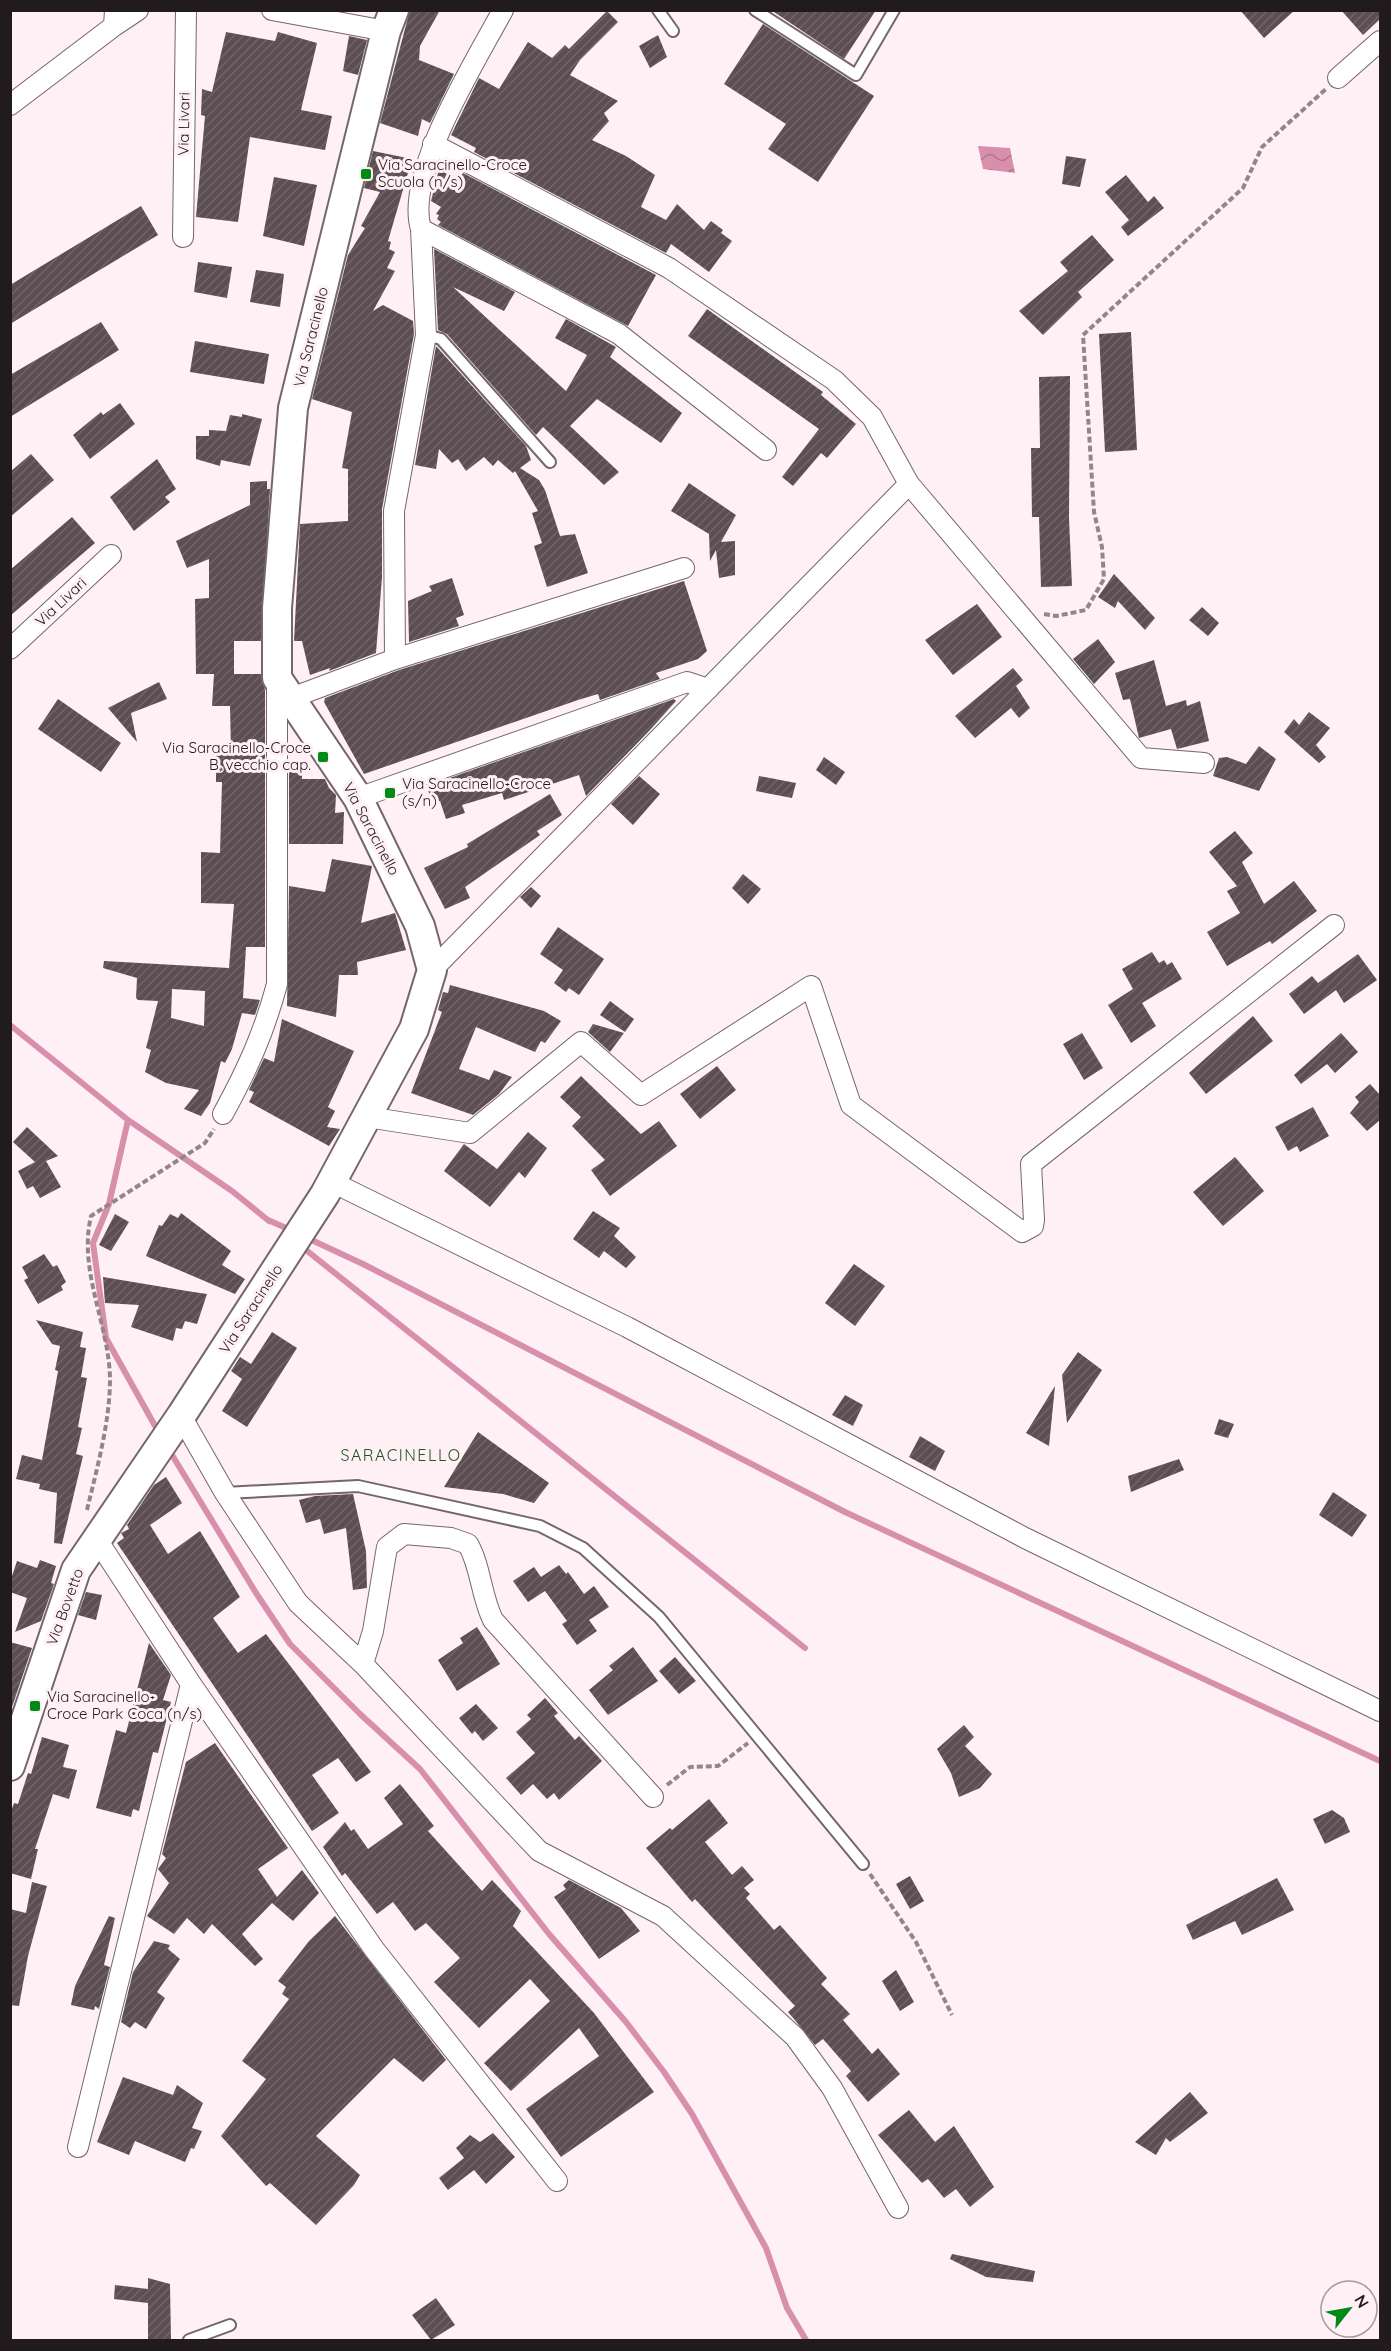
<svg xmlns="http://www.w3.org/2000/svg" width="1391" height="2351" viewBox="0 0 1391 2351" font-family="Quicksand,sans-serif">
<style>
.water{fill:url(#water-waves)}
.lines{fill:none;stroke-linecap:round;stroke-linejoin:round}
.stream{stroke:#d78fac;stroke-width:6}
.building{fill:url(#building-hatch);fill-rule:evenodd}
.lane-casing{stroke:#75666c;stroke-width:14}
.street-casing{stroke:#75666c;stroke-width:22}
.secondary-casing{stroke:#75666c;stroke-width:32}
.path{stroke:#91878b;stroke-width:4;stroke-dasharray:6 3;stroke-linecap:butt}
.lane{stroke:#fff;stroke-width:10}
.street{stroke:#fff;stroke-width:20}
.secondary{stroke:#fff;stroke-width:28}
.poi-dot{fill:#008a16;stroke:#fef0f5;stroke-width:2}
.labels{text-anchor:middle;stroke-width:6;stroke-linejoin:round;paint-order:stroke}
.street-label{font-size:15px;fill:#211b1d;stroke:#fef0f5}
.poi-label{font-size:15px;fill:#211b1d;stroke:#fef0f5;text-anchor:start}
.neighbourhood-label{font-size:16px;letter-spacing:1.5px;fill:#215621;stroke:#fef0f5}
</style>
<defs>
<pattern id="water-waves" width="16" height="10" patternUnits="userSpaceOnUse" patternTransform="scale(1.5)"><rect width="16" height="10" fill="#d78fac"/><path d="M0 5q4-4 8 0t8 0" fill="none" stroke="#ae748b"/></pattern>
<pattern id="building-hatch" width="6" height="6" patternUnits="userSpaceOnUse" patternTransform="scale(1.5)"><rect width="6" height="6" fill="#5c4e53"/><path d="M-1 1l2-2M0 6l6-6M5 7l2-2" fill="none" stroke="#6f6468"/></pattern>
</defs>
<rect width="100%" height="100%" fill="#fef0f5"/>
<path class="water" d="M978,146L1010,148L1015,173L983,169Z"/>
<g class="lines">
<path class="stream" d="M10,1025L128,1120L232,1191L269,1221
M128,1120L109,1204L93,1243L106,1338L159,1433
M268,1220L293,1231
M305,1237L363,1264L845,1512L1380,1761
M301,1246L805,1648
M169,1450L256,1593L290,1644L360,1714L420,1769L549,1934L626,2022L664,2072L692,2114L766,2248L787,2308L806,2340"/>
</g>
<path class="building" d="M410,10H440L420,46L419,60L454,74L430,123L422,119L418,136L380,123Z
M771,10H876L844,59Z
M1240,10H1295L1264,38Z
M1341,10H1380V19L1363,35Z
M607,11L618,22L580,60L570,75L618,101L604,113L609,121L592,140L626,156L655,175L641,207L666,220L677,204L704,230L711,221L723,230L721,233L732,241L709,272L671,244L666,253L474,152L476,148L451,135L479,78L499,89L528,42L552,58L565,45L569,49Z
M763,24L874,96L818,182L768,149L786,124L724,84Z
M226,32L275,41L278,32L317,43L301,110L332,116L325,150L250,137L238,222L196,217L205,116L201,115L202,89L212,92Z
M658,35L667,57L650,68L639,46Z
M349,36L367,40L358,75L343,71Z
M373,151L412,159L388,241L391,242L389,249L395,252L387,268L395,271L373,311L383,305L413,321L414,334L382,509V577L376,653L329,671L330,668L310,675L302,641H294L300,524L348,521V469L342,468L352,412L312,399L348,255L365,228L361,226L380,192L364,188Z
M1066,156L1086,159L1080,187L1062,184Z
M439,169L458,181L463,173L656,275L628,326L438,225L441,222L437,219L439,215L436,214L441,207L431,201Z
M1126,175L1148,202L1154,196L1164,208L1128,236L1121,227L1129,220L1105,192Z
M274,177L317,185L304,246L263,236Z
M141,206L158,235L10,324V285Z
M1092,235L1114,260L1078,292L1082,297L1043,335L1019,311L1068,271L1060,262Z
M434,249L515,292L504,311L453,287L566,391L587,355L555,338L566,319L616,347L610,357L682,413L661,443L597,399L570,426L619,472L604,485L543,427L536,435L447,334L438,330Z
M198,262L232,267L227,298L194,292Z
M256,270L284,274L280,307L250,302Z
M707,309L823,392L821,395L856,424L827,458L821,453L793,486L782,477L819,429L688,336Z
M101,322L119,350L10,417V375Z
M1131,332L1137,450L1105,452L1099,334Z
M195,341L269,354L264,384L190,372Z
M436,346L526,446L531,460L520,468L539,480L545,490L560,536L575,534L588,573L547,587L534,546L542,543L532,513L538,511L515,471L513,473L498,460L493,466L484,457L466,471L458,459L452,463L439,449L436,469L415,465Z
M1070,376L1069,518L1072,586L1041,587L1039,517H1032L1031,448H1040L1039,377Z
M120,403L135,424L90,459L73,435L101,412L103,415Z
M242,414L262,419L250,466L221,460L220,466L196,459V436H209V430L226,431L230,415L242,417Z
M31,454L54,480L10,517V472Z
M157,459L176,489L165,497L170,502L134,531L110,497Z
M267,481V489H270L261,641H234V674H261L265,690V947H246L243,998L260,1000L255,1015L242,1013L232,1049L225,1063L221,1061L210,1103L201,1116L184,1109L199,1090L166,1083L145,1072L151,1050L146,1048L158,1001L138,1000L136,998L137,978L103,968L104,961L229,968L234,904L201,903V852L220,853L222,782H216V752H231L230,706H212L214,674H196L195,599L209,598V559L187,568L176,541L250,505V482ZM172,989L205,991L204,1026L171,1018Z
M689,483L736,515L721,542L735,541V575L719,578L716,550L710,561L709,534L671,511Z
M72,517L95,543L10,616V570Z
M1114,574L1155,618L1145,630L1118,601L1115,608L1098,597Z
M452,578L464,615L456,618L459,626L409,642L408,601L432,591L429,586Z
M684,581L707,651L698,659L656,673L660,679L600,700L598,694L578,700L364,774L324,702L325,698L399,670Z
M977,604L1002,637L953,675L925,640Z
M1202,607L1219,623L1208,636L1189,620Z
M1098,639L1115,662L1094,684L1073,659Z
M1154,660L1166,706L1186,700L1187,706L1200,701L1209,741L1177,749L1171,729L1139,738L1130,699L1123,700L1115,673Z
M1013,668L1023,680L1016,686L1030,708L1019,718L1011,708L975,738L955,716Z
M159,682L167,699L131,713L137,742L108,708Z
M58,699L121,743L101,772L38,729Z
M674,699L676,701L650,730L586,796L579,775L504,800L502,793L462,805L465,813L446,819L440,801L432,804L427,786Z
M1309,712L1330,728L1316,745L1326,757L1319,763L1284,732L1294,719L1299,725Z
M1259,746L1276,759L1259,791L1213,776L1219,758L1227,757L1246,764Z
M824,757L845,772L836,785L816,770Z
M289,760H302V779H325L329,788L336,795L335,813L344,812L343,844H289Z
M639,776L660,794L633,825L611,804Z
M759,776L796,783L792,798L756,791Z
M550,794L562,815L537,831L540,835L465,887L470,898L445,909L424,868L468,847L467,844Z
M1235,831L1253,853L1242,862L1264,904L1294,881L1317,911L1272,944L1270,941L1227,966L1207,932L1240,913L1227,891L1237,886L1209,852Z
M332,859L372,866L361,923L395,913L406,950L357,962L358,975H339L336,1017L287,1006L289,886L325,892Z
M743,874L761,889L748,904L732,888Z
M531,887L541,896L531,908L520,897Z
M558,927L604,959L579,995L569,988L566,992L554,983L563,970L540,954Z
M1152,952L1159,963L1164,960L1167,965L1172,962L1182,979L1142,1003L1156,1026L1131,1043L1108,1005L1133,989L1122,969Z
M1358,954L1377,980L1344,1003L1336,990L1304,1014L1289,994L1312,976L1318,983Z
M450,985L544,1011L561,1021L545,1043L541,1041L535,1052L476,1027L459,1069L489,1080L494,1070L512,1077L499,1094L473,1115L411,1093L442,1012L438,1010L443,992L448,993Z
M610,1001L634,1019L625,1032L600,1015Z
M1253,1016L1273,1041L1206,1094L1189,1073Z
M282,1019L354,1051L328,1107L335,1111L327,1127L340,1129L329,1146L249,1102L254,1092L249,1090L264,1058L274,1062Z
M593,1024L624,1033L610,1052L588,1032Z
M1082,1033L1103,1068L1084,1080L1063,1044Z
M1341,1033L1358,1052L1335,1073L1327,1064L1301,1084L1294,1075Z
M717,1066L736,1090L700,1119L680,1094Z
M581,1076L641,1134L659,1121L677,1146L610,1196L591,1170L605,1160L572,1126L581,1117L560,1097Z
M1370,1084L1380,1095V1120L1367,1131L1350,1113L1359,1102L1355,1097Z
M1313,1107L1329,1136L1300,1152L1297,1146L1288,1151L1275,1127Z
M27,1127L58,1156L46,1161L61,1187L40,1198L33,1186L27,1189L18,1171L35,1162L13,1142Z
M528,1132L547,1148L525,1178L519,1172L490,1207L444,1171L464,1144L497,1169Z
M1235,1157L1264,1191L1223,1226L1193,1192Z
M593,1211L620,1228L614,1236L636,1257L626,1268L604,1251L599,1258L573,1239Z
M181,1213L231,1251L222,1265L245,1279L235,1294L146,1256L159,1225L162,1226L170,1214L178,1218Z
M115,1214L129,1222L111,1251L99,1245Z
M44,1254L53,1267L57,1265L66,1282L61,1286L63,1290L38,1304L24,1280L28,1278L22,1267Z
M854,1264L885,1286L855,1326L825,1303Z
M103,1277L187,1291L207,1294L197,1324L185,1321L182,1329L176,1328L173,1341L131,1327L139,1305L105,1303Z
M36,1320L83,1332L80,1347L86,1348L81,1377L87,1378L78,1427L82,1428L76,1454L83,1456L62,1544L54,1543L57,1493L39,1489L40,1484L16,1479L22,1455L42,1460L58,1371L55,1370L60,1346L52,1344Z
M272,1332L297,1348L247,1427L222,1411L242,1379L231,1371L240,1357L251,1364Z
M1078,1352L1102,1370L1067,1423L1062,1375Z
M1055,1386L1049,1446L1026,1433Z
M845,1395L863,1405L853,1426L832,1415Z
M1219,1419L1234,1424L1228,1438L1214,1434Z
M478,1432L549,1483L534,1503L503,1494L444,1487Z
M920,1436L945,1451L935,1471L909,1457Z
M1179,1459L1184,1470L1131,1492L1128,1476Z
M166,1477L182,1503L150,1525L168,1554L200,1531L240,1597L213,1618L238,1653L266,1634L371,1772L356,1782L338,1758L312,1775L339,1813L312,1831L117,1543L124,1538L121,1533L129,1529L127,1525L154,1485Z
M1333,1492L1367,1515L1352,1537L1319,1515Z
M353,1494L366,1551L367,1588L353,1590L346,1528L324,1534L320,1519L306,1523L299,1500L315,1496Z
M40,1560L56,1566L51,1583L54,1584L41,1621L15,1632L27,1598L10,1592V1582L17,1561L37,1568Z
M559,1565L566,1574L568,1572L584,1594L594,1586L609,1607L589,1620L597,1631L577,1645L562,1624L567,1621L545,1591L528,1602L513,1581L534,1567L541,1577Z
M86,1592L102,1595L96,1620L78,1615Z
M477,1627L500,1664L457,1691L438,1660L463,1643L460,1638Z
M10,1642L32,1648L10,1713Z
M149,1643L171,1675L163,1700L171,1702L158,1753L153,1752L139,1811L133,1809L131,1817L96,1808L116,1730L126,1733Z
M633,1647L658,1681L608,1715L589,1690L613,1670L609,1666Z
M675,1657L696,1681L679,1694L659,1671Z
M545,1698L558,1713L554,1716L575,1740L579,1736L602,1761L559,1800L554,1793L547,1799L533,1784L521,1795L506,1778L535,1753L516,1732L531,1719L527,1715Z
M476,1704L498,1728L483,1741L475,1731L472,1734L459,1718Z
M964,1725L974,1737L965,1746L992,1774L980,1788L959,1797L951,1773L937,1749Z
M42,1737L69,1745L63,1767L77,1770L69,1799L53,1794L35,1849H38L31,1879L10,1873V1814L14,1803L18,1804L28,1773L31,1774Z
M215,1743L288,1848L258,1869L277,1897L302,1870L319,1893L293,1921L272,1903L242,1934L263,1959L255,1966L212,1924L204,1934L187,1918L174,1934L147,1916L169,1883L158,1869L166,1858L162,1854L186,1762Z
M400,1784L434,1826L428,1831L482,1891L492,1880L521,1911L513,1926L594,2013L654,2092L561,2157L526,2109L599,2056L579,2028L511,2091L484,2063L550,2001L530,1979L479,2028L434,1982L460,1958L426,1923L415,1931L393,1902L377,1914L345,1873L342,1876L323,1847L345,1822L351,1831L354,1829L368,1849L403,1824L384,1798Z
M709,1799L728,1823L705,1842L732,1875L742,1866L754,1880L744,1888L750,1894L746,1898L774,1930L780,1925L827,1978L821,1984L850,2014L843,2020L872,2054L878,2048L900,2074L868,2102L846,2076L851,2071L823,2039L815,2045L794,2019L788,2012L795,2006L695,1899L692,1902L646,1848L670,1828L672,1830Z
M1332,1810L1344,1818L1350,1832L1325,1844L1313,1819Z
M910,1876L924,1901L910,1909L896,1884Z
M1277,1878L1294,1910L1242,1935L1235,1921L1193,1940L1186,1925Z
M569,1880L621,1908L640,1931L599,1959L554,1897L566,1889L563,1885Z
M32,1882L47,1886L28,1956L19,2006L10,2005V1909L26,1913Z
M109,1916L115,1918L104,1965L110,1967L99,2009L95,2006L94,2010L71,2005L75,1986Z
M335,1916L446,2060L423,2082L394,2058L316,2136L360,2175L354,2185L316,2225L270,2183L266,2186L221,2136L266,2079L242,2061L289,1999L282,1994L286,1987L278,1981L309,1941Z
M154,1941L170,1945L168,1949L180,1959L157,1992L165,1998L146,2029L135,2022L130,2028L121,2022L133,1972Z
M896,1970L914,2002L900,2011L882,1981Z
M123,2077L173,2095L177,2085L203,2103L192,2128L202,2131L194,2149L191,2148L185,2162L135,2141L129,2155L97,2142Z
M1190,2092L1208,2113L1170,2142L1166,2138L1156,2155L1135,2142Z
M909,2110L935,2142L954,2126L994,2187L970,2207L956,2189L944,2198L928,2179L922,2183L878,2135Z
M493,2133L515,2157L486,2184L474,2170L448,2190L439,2178L464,2158L456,2148L470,2135L480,2142Z
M952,2254L1035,2271L1033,2282L986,2277L950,2259Z
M148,2278L170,2284L171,2340H148V2303L114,2299L115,2285L148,2289Z
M436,2298L455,2325L431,2340L412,2315Z"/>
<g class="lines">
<g class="lane-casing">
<path id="lane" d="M658,10L673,31
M755,10L856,75L894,10
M426,335L441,339L550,462
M225,1493L358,1486L540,1526L583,1548L659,1617L863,1864
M189,2340L230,2325"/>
</g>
<g class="street-casing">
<path id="street" d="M272,10L386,31
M114,26L138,10
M1338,78L1380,41
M10,105L114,26L115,10
M433,144L669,268L834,380L872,417L909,484
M421,229L619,334L766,450
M183,237L186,10
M10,649L111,555
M395,659L394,511L426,335L421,229C404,174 476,61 503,10
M291,698L395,659L684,568
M358,798L687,682L708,689
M432,970L909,484L1141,758L1204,763
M223,1114C247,1070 264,1033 277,984V678
M367,1117L470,1133L581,1042L641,1095L811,986L851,1105L1022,1232L1033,1226L1034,1220L1031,1164L1334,925
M332,1182L627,1327L1025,1538L1380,1711
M181,1416L225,1493L298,1603L363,1664L539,1851L663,1916L795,2037L832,2088L898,2208
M96,1538L191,1684L374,1949L557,2181
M363,1664L373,1631L387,1547L404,1534L451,1538L468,1544C481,1567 481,1596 493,1620L653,1797
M78,2147L191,1684"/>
</g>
<g class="secondary-casing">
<path id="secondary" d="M10,1766L76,1570L181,1416L325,1194L414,1029L432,970L420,926L358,798L277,678V608L293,408L386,31L394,10"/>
</g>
<path class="path" d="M1044,614L1056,616L1086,610L1104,579L1102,547L1094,512L1083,335L1243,188L1262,147L1326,89
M87,1510C97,1468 110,1422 110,1379C109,1323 78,1272 91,1216L205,1143L214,1129
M667,1785L690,1767L718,1766L748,1743
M870,1874L916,1942L952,2015"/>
<use href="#lane" class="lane"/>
<use href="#street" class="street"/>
<use href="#secondary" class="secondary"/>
</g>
<g class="poi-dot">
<rect x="360" y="168" width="12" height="12" rx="3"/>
<rect x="317" y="751" width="12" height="12" rx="3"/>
<rect x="384" y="787" width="12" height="12" rx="3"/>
<rect x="29" y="1700" width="12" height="12" rx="3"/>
</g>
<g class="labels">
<g class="street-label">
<text transform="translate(184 124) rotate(-89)" y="5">Via Livari</text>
<text transform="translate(311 337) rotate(-76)" y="5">Via Saracinello</text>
<text transform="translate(61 602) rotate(-43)" y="5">Via Livari</text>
<text transform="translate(371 829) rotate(62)" y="5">Via Saracinello</text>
<text transform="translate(251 1309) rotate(-57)" y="5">Via Saracinello</text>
<text transform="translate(65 1607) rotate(-70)" y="5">Via Bovetto</text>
</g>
<g class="poi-label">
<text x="378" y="170">Via Saracinello-Croce<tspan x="378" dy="17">Scuola (n/s)</tspan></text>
<text x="311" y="753" text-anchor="end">Via Saracinello-Croce<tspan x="311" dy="17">B. vecchio cap.</tspan></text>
<text x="402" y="789">Via Saracinello-Croce<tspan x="402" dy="17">(s/n)</tspan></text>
<text x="47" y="1702">Via Saracinello-<tspan x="47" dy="17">Croce Park Coca (n/s)</tspan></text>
</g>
<g class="neighbourhood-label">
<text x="401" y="1461">SARACINELLO</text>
</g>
</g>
<rect width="1391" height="2351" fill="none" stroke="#211b1d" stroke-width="24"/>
<g transform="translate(1349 2309) rotate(59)"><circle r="28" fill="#fef0f5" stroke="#a69b9f" stroke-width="1.5"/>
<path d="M0-4.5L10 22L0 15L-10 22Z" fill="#008a16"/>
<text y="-9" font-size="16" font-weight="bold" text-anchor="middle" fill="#211b1d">N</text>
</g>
</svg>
